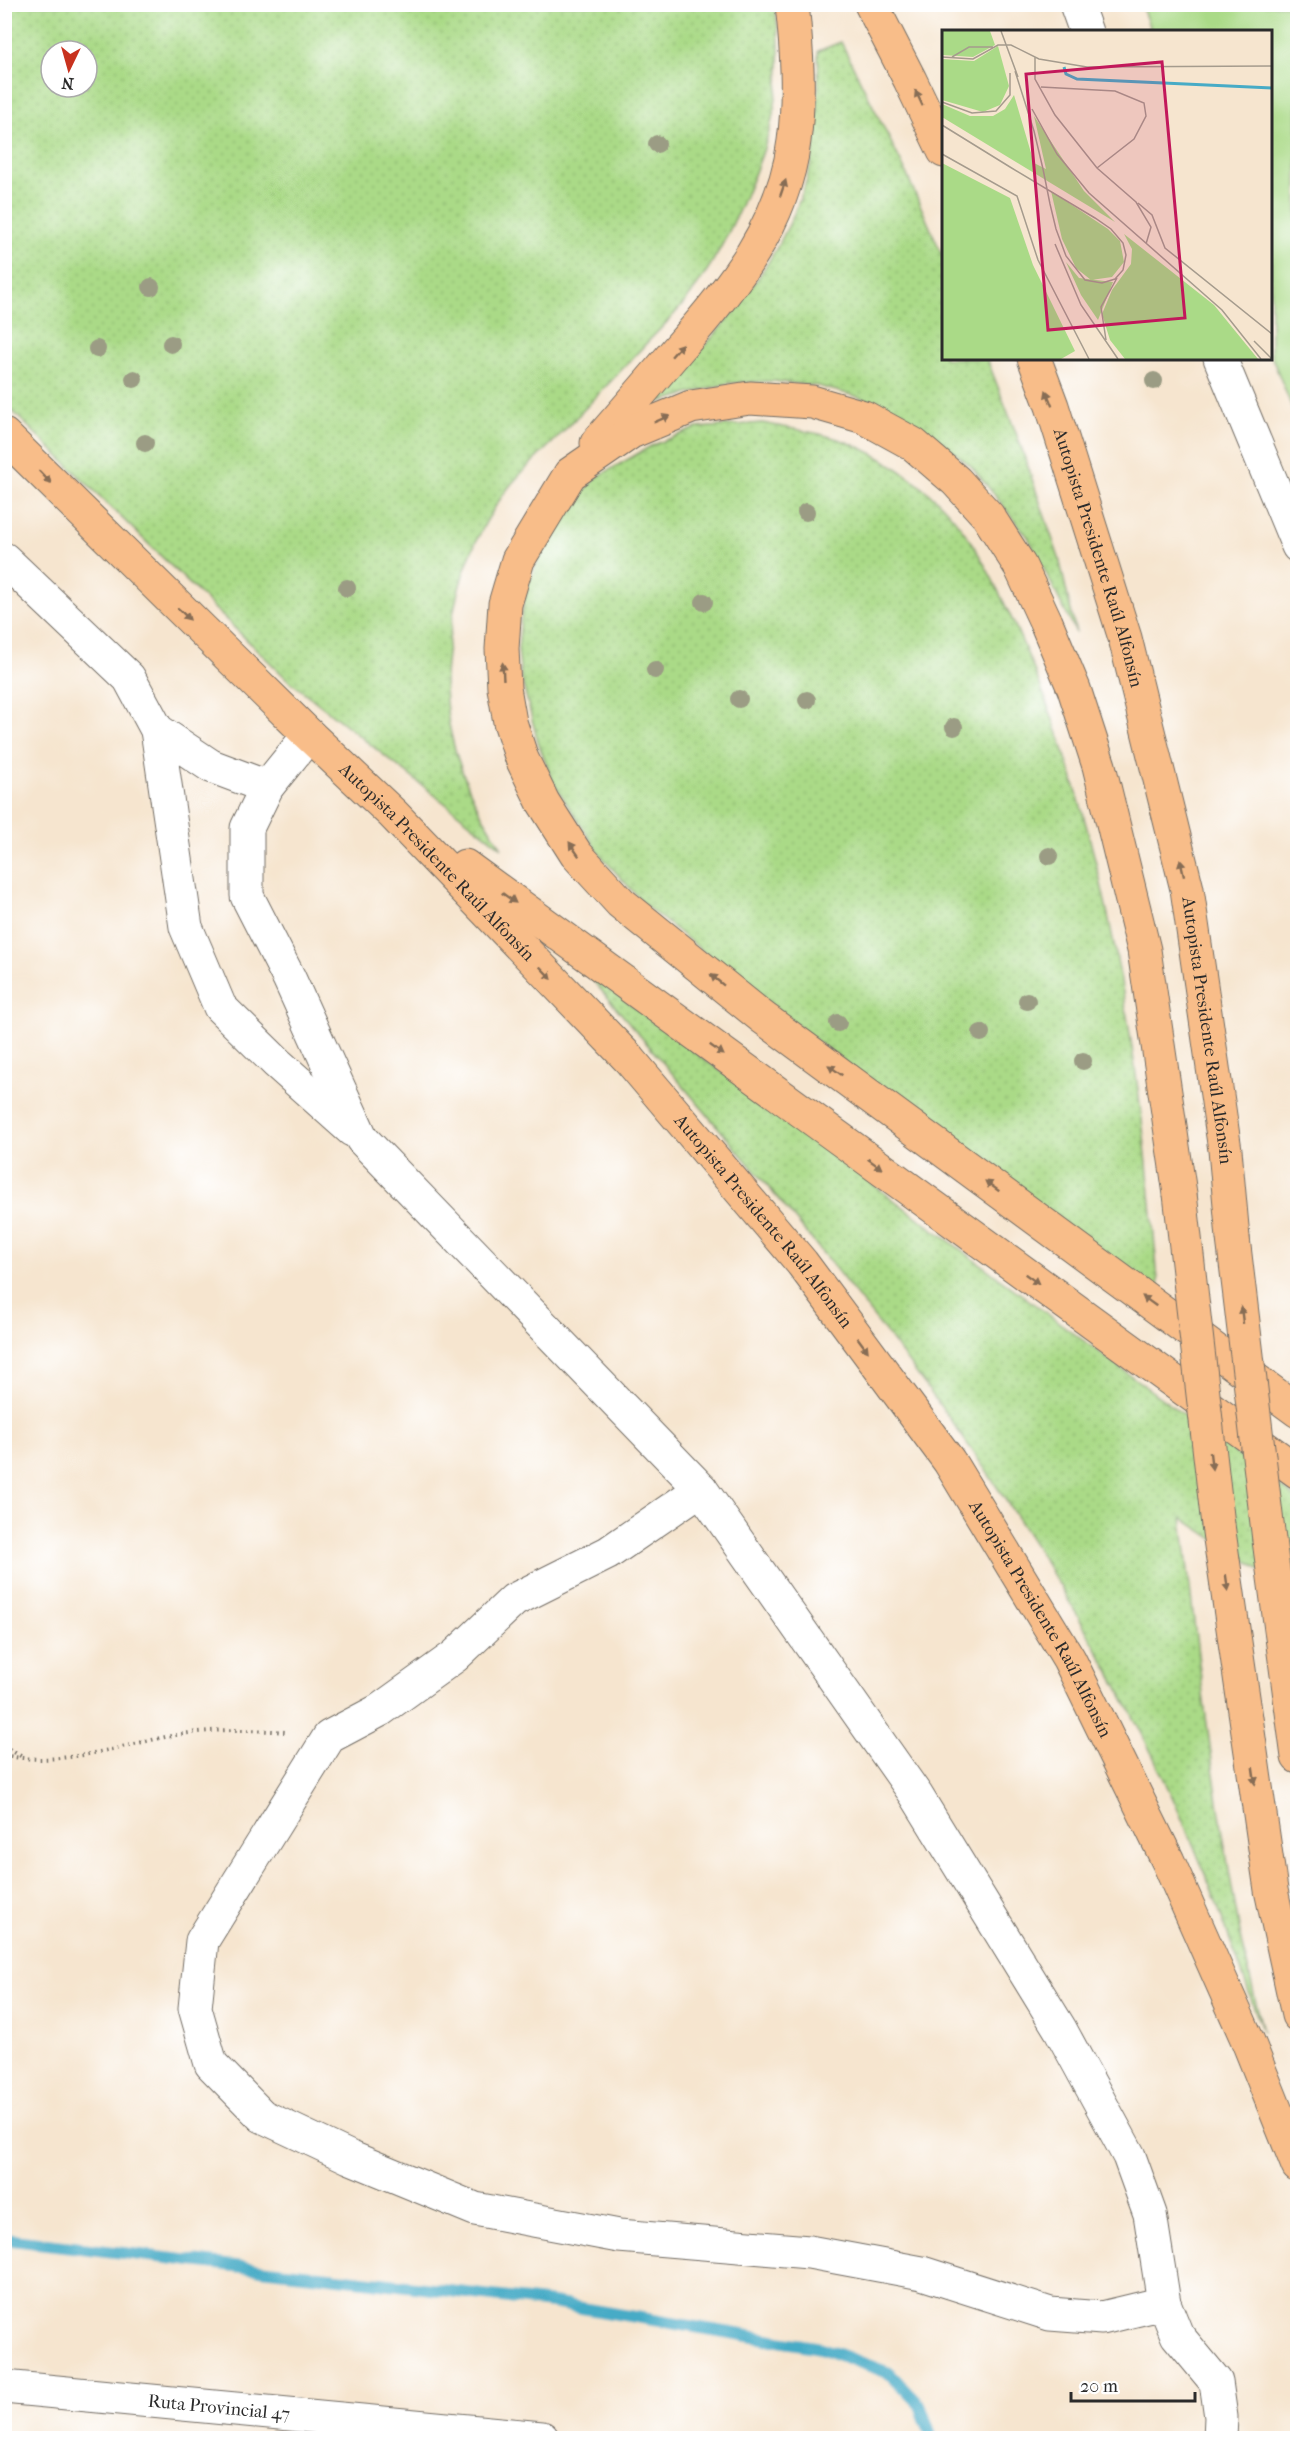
<svg xmlns="http://www.w3.org/2000/svg" width="1302" height="2443" viewBox="0 0 1302 2443" font-family="'IM FELL French Canon',serif">
<style>
.grass{fill:url(#grass-dots);stroke:#6a8259;stroke-width:1.5;fill-rule:evenodd}
.pitch{fill:#aada87;stroke:#6a8259;stroke-width:1.5}
.lines{fill:none;stroke-linecap:round;stroke-linejoin:round}
.stream{stroke:#47abc6;stroke-width:12}
.minor-casing{stroke:#726c64;stroke-width:35}
.highway-casing{stroke:#726c64;stroke-width:35}
.path{stroke:#726c64;stroke-width:4;stroke-dasharray:1.5 4.5;stroke-linecap:butt}
.minor{stroke:#fff;stroke-width:33}
.highway{stroke:#f8bd89;stroke-width:33}
.highway-bridge-casing{stroke:#726c64;stroke-width:35;stroke-linecap:butt}
.highway-bridge{stroke:#f8bd89;stroke-width:33}
.tree{fill:#9b9c84}
.oneway{fill:#876d55}
.labels{text-anchor:middle;stroke-width:4.5;stroke-linejoin:round;paint-order:stroke}
.street-label{font-size:18px;fill:#2b2b2b;stroke:#fff}
.inset-river{fill:none;stroke:#47abc6;stroke-width:3}
.inset-road{fill:none;stroke:#a59b8d;stroke-width:1.5}
.view{fill:#c2185b;fill-opacity:0.15;stroke:#c2185b;stroke-width:3}
.inset-edge{fill:none;stroke:#2b2b2b;stroke-width:3}
</style>
<defs>
<pattern id="grass-dots" width="8" height="8" patternUnits="userSpaceOnUse" patternTransform="scale(1.5)"><rect width="8" height="8" fill="#aada87"/><path d="M2 2h.1M6 6h.1" fill="none" stroke="#92bb75" stroke-width="1.8" stroke-linecap="round"/></pattern>
</defs>
<rect width="100%" height="100%" fill="#fff"/>
<filter id="ink" filterUnits="userSpaceOnUse"><feTurbulence type="fractalNoise" baseFrequency=".0167" numOctaves="2"/><feDisplacementMap in="SourceGraphic" scale="12" xChannelSelector="R" yChannelSelector="G"/><feConvolveMatrix kernelMatrix="1 2 1 2 8 2 1 2 1" color-interpolation-filters="sRGB"/></filter>
<filter id="wash" filterUnits="userSpaceOnUse"><feTurbulence type="fractalNoise" baseFrequency=".008" numOctaves="4" result="noise"/><feDisplacementMap in="SourceGraphic" scale="24" xChannelSelector="R" yChannelSelector="G"/><feGaussianBlur stdDeviation="1.35" result="paint"/><feColorMatrix in="noise" values="0 0 0 0 0 0 0 0 0 0 0 0 0 0 0 0 0 1.4 0 .05"/><feComposite in="paint" operator="in"/></filter>
<g filter="url(#wash)">
<rect width="100%" height="100%" fill="#f6e5cf"/>
<path class="grass" d="M4,5H774C786,59 777,119 756,170C739,212 721,253 694,290C679,311 660,329 643,347C613,379 583,411 553,442C538,457 522,471 509,487C477,529 458,577 451,628C448,646 445,663 445,681C445,740 469,800 502,848L287,679L5,404ZM51,51H87V87H51Z
M841,42L903,166L943,257L944,358L987,359L1019,441L1059,558L1076,633L1028,537L1001,503L971,466L934,436L901,415L859,397L818,386L773,381L729,383L651,404C718,335 798,247 814,148C819,115 819,84 818,51Z
M762,423C791,429 828,433 854,445C881,456 907,474 929,493C971,529 994,581 1017,630C1083,776 1118,938 1139,1097C1149,1168 1154,1240 1161,1312L647,907L601,856L553,782L538,742L521,677L518,649L521,618L527,587L541,553L569,507L597,477L651,446L697,428Z
M584,970L1297,1499V1607L1295,1593L1182,1518C1197,1651 1213,1785 1237,1916C1244,1955 1254,1994 1263,2032C1239,1966 1217,1899 1189,1835C1140,1719 1074,1604 1005,1499C881,1311 730,1142 584,970Z"/>
<path class="pitch" d="M1141,5H1297V420L1271,355L1270,32L1151,31Z"/>
<g class="lines">
<path class="stream" d="M4,2239L552,2303L821,2348L889,2373L920,2405L932,2438"/>
</g>
</g>
<g filter="url(#ink)">
<g class="lines">
<g class="minor-casing">
<g id="minor">
<path d="M1076,4L1086,32"/>
<path d="M1220,358L1298,546"/>
<path d="M4,559L129,678L157,730L186,927L220,1007L277,1063L352,1130"/>
<path d="M157,730L211,766L267,787"/>
<path d="M309,735L267,787L247,828V896L289,978L362,1139L701,1489L916,1795L1060,2029L1129,2156L1150,2214L1164,2303L1177,2335L1216,2382L1221,2417L1220,2438"/>
<path d="M701,1489L608,1553L514,1600L455,1656L380,1710L329,1737L202,1941L195,2008L211,2064L262,2116L349,2157L475,2209L619,2236L809,2252L922,2273L1050,2314L1102,2318L1164,2303"/>
<path id="s1" d="M4,2387L542,2438"/>
</g>
</g>
<g class="highway-casing">
<g id="highway">
<path d="M871,4L910,80L944,151"/>
<path id="s2" d="M1034,358L1052,406L1125,638L1187,889L1225,1150L1233,1238"/>
<path id="s3" d="M4,435L309,735L393,814L629,1059L802,1263L949,1461L1069,1659L1168,1861L1247,2039L1298,2166"/>
<path d="M597,443C624,412 651,381 678,349C731,289 784,224 794,141C800,95 797,50 792,4"/>
<path d="M465,866L1298,1472"/>
<path d="M1180,1194L1144,950L1099,766L1074,689L1046,622L1020,566L988,516L956,481L913,444L864,417L812,402L750,398L691,407L631,432L570,474L518,560L505,604L502,649L504,688L510,722L522,759L543,802L576,854L621,903L762,1017L1298,1411"/>
<path d="M1218,1525L1271,1890L1298,2015"/>
<path d="M1269,1540L1298,1757"/>
</g>
</g>
<path class="path" d="M4,1746L24,1758
M4,1755C61,1768 120,1745 176,1735C211,1729 250,1729 286,1732"/>
<use href="#minor" class="minor"/>
<use href="#highway" class="highway"/>
<g class="highway-bridge-casing">
<path id="highway-bridge" d="M1180,1194L1218,1525
M1233,1238L1269,1540"/>
</g>
<use href="#highway-bridge" class="highway-bridge"/>
</g>
<g class="tree">
<circle cx="657" cy="144" r="9"/>
<circle cx="151" cy="287" r="9"/>
<circle cx="171" cy="344" r="9"/>
<circle cx="97" cy="349" r="9"/>
<circle cx="134" cy="379" r="9"/>
<circle cx="1154" cy="381" r="9"/>
<circle cx="145" cy="443" r="9"/>
<circle cx="806" cy="512" r="9"/>
<circle cx="347" cy="588" r="9"/>
<circle cx="704" cy="602" r="9"/>
<circle cx="655" cy="670" r="9"/>
<circle cx="739" cy="699" r="9"/>
<circle cx="807" cy="700" r="9"/>
<circle cx="954" cy="727" r="9"/>
<circle cx="1049" cy="856" r="9"/>
<circle cx="1027" cy="1001" r="9"/>
<circle cx="838" cy="1023" r="9"/>
<circle cx="981" cy="1033" r="9"/>
<circle cx="1083" cy="1061" r="9"/>
</g>
<defs><path id="oneway-solid" d="M-6-.8H1V-3.2L6.5 0L1 3.2V.8H-6Z" transform="scale(1.5)"/></defs>
<g class="oneway">
<use href="#oneway-solid" transform="translate(919 98) rotate(-115)"/>
<use href="#oneway-solid" transform="translate(783 188) rotate(-71)"/>
<use href="#oneway-solid" transform="translate(677 350) rotate(-49)"/>
<use href="#oneway-solid" transform="translate(1049 398) rotate(-111)"/>
<use href="#oneway-solid" transform="translate(662 419) rotate(-23)"/>
<use href="#oneway-solid" transform="translate(45 477) rotate(46)"/>
<use href="#oneway-solid" transform="translate(184 614) rotate(44)"/>
<use href="#oneway-solid" transform="translate(503 671) rotate(-93)"/>
<use href="#oneway-solid" transform="translate(574 849) rotate(-125)"/>
<use href="#oneway-solid" transform="translate(1182 868) rotate(-103)"/>
<use href="#oneway-solid" transform="translate(509 898) rotate(36)"/>
<use href="#oneway-solid" transform="translate(546 973) rotate(46)"/>
<use href="#oneway-solid" transform="translate(717 980) rotate(-141)"/>
<use href="#oneway-solid" transform="translate(717 1050) rotate(36)"/>
<use href="#oneway-solid" transform="translate(835 1070) rotate(-144)"/>
<use href="#oneway-solid" transform="translate(875 1164) rotate(36)"/>
<use href="#oneway-solid" transform="translate(992 1186) rotate(-144)"/>
<use href="#oneway-solid" transform="translate(1032 1279) rotate(36)"/>
<use href="#oneway-solid" transform="translate(1149 1301) rotate(-144)"/>
<use href="#oneway-solid" transform="translate(1242 1315) rotate(-97)"/>
<use href="#oneway-solid" transform="translate(863 1345) rotate(53)"/>
<use href="#oneway-solid" transform="translate(1211 1461) rotate(83)"/>
<use href="#oneway-solid" transform="translate(1227 1583) rotate(82)"/>
<use href="#oneway-solid" transform="translate(1254 1776) rotate(82)"/>
</g>
</g>
<g class="labels">
<g class="street-label">
<text dy="6" stroke="none"><textPath href="#s2" startOffset="210">Autopista Presidente Raúl Alfonsín</textPath></text>
<text dy="6" stroke="none"><textPath href="#s3" startOffset="608">Autopista Presidente Raúl Alfonsín</textPath></text>
<text dy="6" stroke="none"><textPath href="#s2" startOffset="696">Autopista Presidente Raúl Alfonsín</textPath></text>
<text dy="6" stroke="none"><textPath href="#s3" startOffset="1094">Autopista Presidente Raúl Alfonsín</textPath></text>
<text dy="6" stroke="none"><textPath href="#s3" startOffset="1580">Autopista Presidente Raúl Alfonsín</textPath></text>
<text dy="6" stroke="none"><textPath href="#s1" startOffset="216">Ruta Provincial 47</textPath></text>
</g>
</g>
<g transform="translate(942 30)">
<rect width="330" height="330" fill="#f6e5cf"/>
<path d="M0,1H48L53,15L31,27L0,25ZM56,16L67,56L58,75L41,82L0,70V29L32,31ZM72,65L92,133L104,139L92,86L142,161L173,192L0,87V74L28,86H51L63,79ZM109,161L166,199L178,211L182,232L170,247L149,250L134,238L120,209ZM182,204L272,275L316,329H183L168,310L160,284L170,260L189,234L190,219ZM124,232L137,248L171,252L156,290L139,265Z" fill="#aada87"/>
<path d="M0,133L68,168L91,235L133,321L119,329H0Z" fill="#aada87"/>
<path class="inset-river" d="M122,37L124,44L135,49L330,58"/>
<path class="inset-road" d="M59,1L76,47M0,27L31,29L56,15H69L97,29L145,37L330,36M10,27L27,17H51M93,27V49L113,85L155,138L194,172L209,197L204,214M99,57L173,61L202,73L204,86L192,109L155,138M0,72L30,83L54,81L68,65V43M90,79L115,124L147,163L280,280L319,329M0,95L68,137L153,188L169,199L181,213L184,225L181,240L173,249L160,253L143,250L124,226L114,199L108,174L101,139L92,101L73,41M0,124L75,166L96,230L147,329M196,173L210,185L223,218L330,304M113,214L139,275L176,329M164,310L159,277L175,248M312,311L330,329"/>
<path class="view" d="M220,32L243,288L106,300L84,44Z"/>
<rect width="330" height="330" class="inset-edge"/>
</g>
<rect width="1302" height="2443" fill="none" stroke="#fff" stroke-width="24"/>
<g transform="translate(69 69) rotate(185)"><circle r="28" fill="#ffffff" stroke="#aaaaaa" stroke-width="1.5"/>
<path d="M0-4.5L10 22L0 15L-10 22Z" fill="#c8321e"/>
<text y="-9" font-size="16" font-weight="bold" text-anchor="middle" fill="#2b2b2b">N</text>
</g>
<path d="M1071 2392v9h124v-9" fill="none" stroke="#2b2b2b" stroke-width="3"/>
<text x="1080" y="2392" font-size="18" fill="#2b2b2b" stroke="#ffffff" stroke-width="4.5" paint-order="stroke">20 m</text>
</svg>
